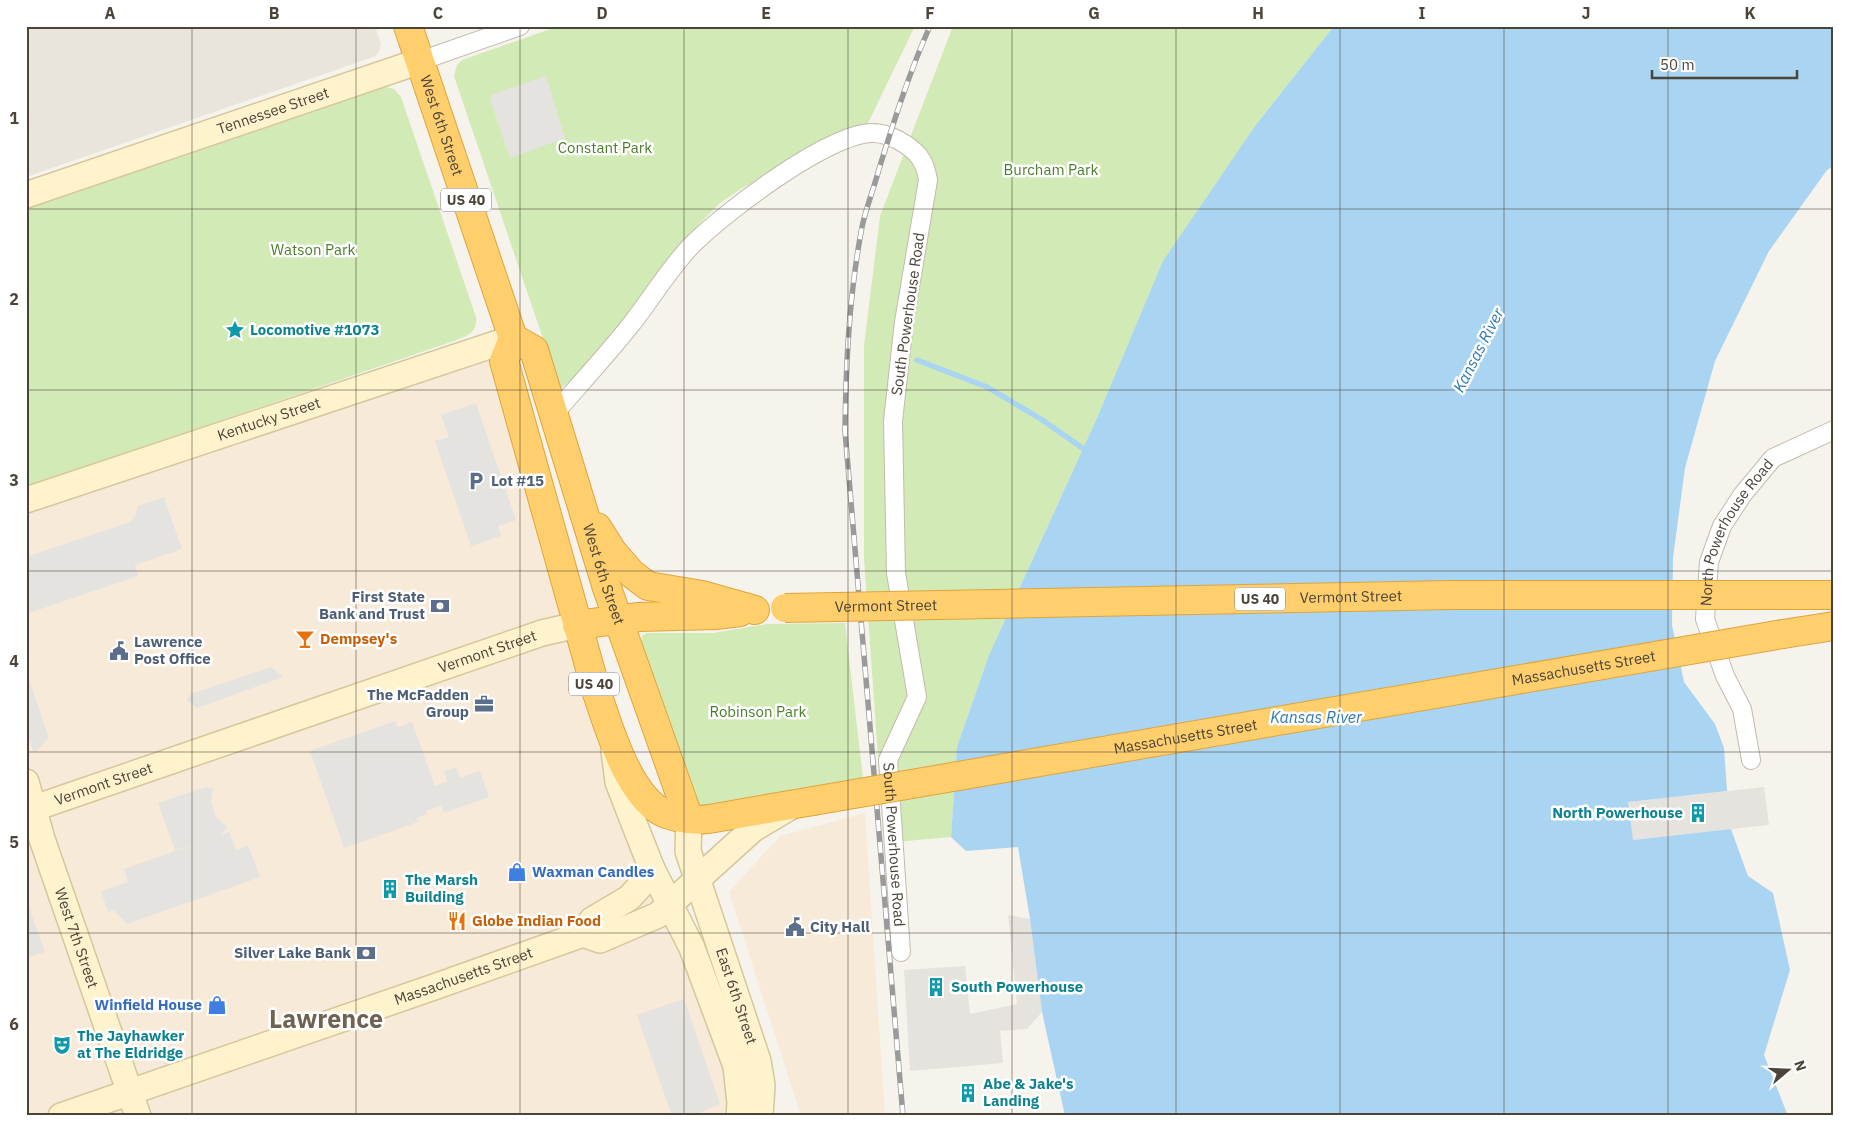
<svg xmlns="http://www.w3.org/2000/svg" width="1860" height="1142" viewBox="0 0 1860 1142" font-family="'IBM Plex Sans',sans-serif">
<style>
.residential{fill:#eae5da}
.commercial{fill:#f7ead8}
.industrial{fill:#e6e2dd}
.green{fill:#d2eab5}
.parking{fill:#e5e3e0}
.water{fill:#a9d4f2}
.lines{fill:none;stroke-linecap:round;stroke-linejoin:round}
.stream{stroke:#a9d4f2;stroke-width:5.5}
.street-casing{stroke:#c2bbae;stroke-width:20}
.secondary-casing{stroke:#d6c79b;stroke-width:28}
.highway-casing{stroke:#e0a43c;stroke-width:30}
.street{stroke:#fff;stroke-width:18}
.secondary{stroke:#fff3cd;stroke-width:25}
.highway{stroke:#ffcf6e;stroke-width:28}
.rail-casing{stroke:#9a9a9a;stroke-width:5.5}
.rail{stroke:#fff;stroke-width:4;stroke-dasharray:11;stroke-linecap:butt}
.highway-bridge-casing{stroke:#e0a43c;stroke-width:30;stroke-linecap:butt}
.highway-bridge{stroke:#ffcf6e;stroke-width:28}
.grid{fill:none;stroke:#4b4439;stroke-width:1;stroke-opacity:0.55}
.labels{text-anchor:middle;stroke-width:5;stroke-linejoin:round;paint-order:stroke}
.shield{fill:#fff;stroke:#817c74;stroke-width:1}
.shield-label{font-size:14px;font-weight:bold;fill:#4b4439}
.street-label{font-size:15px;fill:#4b4439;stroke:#fff}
.park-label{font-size:15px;fill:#4a7f2a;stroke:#fff}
.culture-label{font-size:15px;font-weight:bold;fill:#0d838f;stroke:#fff;text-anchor:start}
.service-label{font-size:15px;font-weight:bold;fill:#4e5e75;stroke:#fff;text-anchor:start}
.food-label{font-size:15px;font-weight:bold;fill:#c56008;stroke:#fff;text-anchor:start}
.shop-label{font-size:15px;font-weight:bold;fill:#366cbe;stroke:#fff;text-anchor:start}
.water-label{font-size:16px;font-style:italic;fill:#2e7ab2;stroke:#fff}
.town-label{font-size:25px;font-weight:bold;fill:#6e6250;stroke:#fff}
.neatline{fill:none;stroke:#4b4439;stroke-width:2}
.grid-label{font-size:16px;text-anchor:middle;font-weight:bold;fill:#4b4439}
</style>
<rect width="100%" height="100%" fill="#f6f3ec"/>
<path class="residential" d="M26,26H375L381,44L380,49L376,56L26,177Z"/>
<path class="commercial" d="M513,338L504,361L596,690L692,948L739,1116H26V500Z
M865,813L885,1116H801L729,892L780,836Z"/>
<path class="industrial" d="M1764,787L1769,825L1632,840L1628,802Z
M1008,915L1030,919L1042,1012L1027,1029L1000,1031L1003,1063L910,1071L904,970L965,966L970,1014L1017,1004Z"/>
<path class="green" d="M559,26H915L867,125L825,139L783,163L767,176L742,188L720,203L701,222L670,258L634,310L575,377L560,389L454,76L457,65L462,60Z
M953,26H1334L1255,126L1163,262L1097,418L989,655L957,747L951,837L884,843L864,558V346L880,216Z
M386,87L394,89L401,97L476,317C478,334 464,337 451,342L26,487V209Z
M845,623L863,778L761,798L702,806L698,805L641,645L642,636L647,633H713L767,624Z"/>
<path class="parking" d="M546,76L565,138L510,158L490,99L493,94Z
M476,403L516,520L498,526L501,536L471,546L435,441L449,437L441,415Z
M164,497L182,549L135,565L138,576L29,613L26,605V557L130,522L135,517L138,506Z
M271,667L283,677L197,708L187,700L191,694Z
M26,671L49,738L34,753L26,731Z
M395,721L398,727L412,722L435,786L447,782L444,771L456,767L460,778L480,771L489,797L444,813L441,806L426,811L427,814L416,818L418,822L344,848L310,751Z
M205,787L213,788L211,802L216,817L227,827L221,835L229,832L236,850L248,845L260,877L127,924L114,910L108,912L101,891L128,882L124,869L195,844L175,850L158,803Z
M26,899L45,952L26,958Z
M684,999L720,1104L692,1116H672L637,1015Z"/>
<path class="water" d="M1334,26H1834V166L1827,170L1769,251L1715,361L1685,468L1673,558L1672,625L1684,682L1715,724L1724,748L1727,791L1628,802L1633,840L1731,829L1748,876L1773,893L1790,970L1764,1055L1788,1116H1065L1042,1012L1030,919L1018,847L966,851L951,837L957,747L989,655L1097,418L1163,261L1255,126Z"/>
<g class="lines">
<path class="stream" d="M917,360L987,387L1041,419L1088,452"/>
<g class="street-casing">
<g id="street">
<path d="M420,61L520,26"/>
<path id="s1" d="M554,414C579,385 605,357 629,327C650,301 668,270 691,246C722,214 830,132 873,133C882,133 890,136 898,140C916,150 925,159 928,180L904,322L893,421L896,573L917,697L888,760L901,952"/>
<path id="s2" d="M1751,760L1742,709L1725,676L1705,619L1709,562L1722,526L1743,494L1773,458L1834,430"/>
</g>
</g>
<g class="secondary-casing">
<g id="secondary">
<path id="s3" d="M26,195L420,61"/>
<path id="s4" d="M26,500L513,338"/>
<path d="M614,751L618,782L630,813L652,869L692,948L736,1066L740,1103L739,1116"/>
<path id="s5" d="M26,782L42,839L138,1116"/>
<path id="s6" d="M26,811L542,633L577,625"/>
<path id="s7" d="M689,819L688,851L758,1061L762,1085L760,1116"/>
<path d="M583,934L600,940L658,915L753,829L790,807"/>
<path id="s8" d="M61,1116L434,987L583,934L592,920L629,898L642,884L652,869"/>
</g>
</g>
<g class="highway-casing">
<g id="highway">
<path id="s9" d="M408,26L513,338L504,361L596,690C608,726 627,791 660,811C672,818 696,821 709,819L813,801"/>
<path id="s10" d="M513,338L534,350L607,588L689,819"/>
<path d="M597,527L612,551L632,574L648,586L702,595L755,610"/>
<path d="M1734,595H1834"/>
<path d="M577,625L639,617L716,615L740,612"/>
<path d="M1783,634L1834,626"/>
</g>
</g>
<use href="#street" class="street"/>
<use href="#secondary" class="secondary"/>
<use href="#highway" class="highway"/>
<g class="rail-casing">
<path id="rail" d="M903,1116L845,431C846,363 849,295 862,227C866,208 874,188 879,169C894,121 909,73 930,26"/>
</g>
<use href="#rail" class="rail"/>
<g class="highway-bridge-casing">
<g id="highway-bridge">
<path id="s11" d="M785,608L1452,595H1734"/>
<path id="s12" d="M813,801L1783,634"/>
</g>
</g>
<use href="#highway-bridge" class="highway-bridge"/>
</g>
<path class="grid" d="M192,26V1116M356,26V1116M520,26V1116M684,26V1116M848,26V1116M1012,26V1116M1176,26V1116M1340,26V1116M1504,26V1116M1668,26V1116M26,209H1834M26,390H1834M26,571H1834M26,752H1834M26,933H1834"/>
<defs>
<g id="sight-bare" transform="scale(1.5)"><path d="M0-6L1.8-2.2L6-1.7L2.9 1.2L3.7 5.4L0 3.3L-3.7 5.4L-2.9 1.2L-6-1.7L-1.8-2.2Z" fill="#0f9aa8" stroke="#fff" stroke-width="2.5" paint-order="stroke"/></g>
<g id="parking-bare" transform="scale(1.5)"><path d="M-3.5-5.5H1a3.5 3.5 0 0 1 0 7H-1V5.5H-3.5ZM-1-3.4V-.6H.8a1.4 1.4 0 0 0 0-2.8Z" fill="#5c6f8a" stroke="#fff" stroke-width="2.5" paint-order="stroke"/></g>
<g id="bank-bare" transform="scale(1.5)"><path d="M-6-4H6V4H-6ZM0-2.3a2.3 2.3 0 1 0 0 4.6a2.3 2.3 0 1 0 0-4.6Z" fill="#5c6f8a" stroke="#fff" stroke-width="2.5" paint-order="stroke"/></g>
<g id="bar-bare" transform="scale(1.5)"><path d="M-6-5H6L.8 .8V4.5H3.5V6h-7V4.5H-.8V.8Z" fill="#e8710a" stroke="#fff" stroke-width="2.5" paint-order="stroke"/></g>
<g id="civic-bare" transform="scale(1.5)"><path d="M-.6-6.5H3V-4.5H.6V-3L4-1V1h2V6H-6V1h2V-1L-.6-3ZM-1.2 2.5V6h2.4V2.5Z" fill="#5c6f8a" stroke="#fff" stroke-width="2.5" paint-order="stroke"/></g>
<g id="office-bare" transform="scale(1.5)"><path d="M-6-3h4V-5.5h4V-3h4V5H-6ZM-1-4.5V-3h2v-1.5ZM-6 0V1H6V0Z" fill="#5c6f8a" stroke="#fff" stroke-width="2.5" paint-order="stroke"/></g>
<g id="building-bare" transform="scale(1.5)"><path d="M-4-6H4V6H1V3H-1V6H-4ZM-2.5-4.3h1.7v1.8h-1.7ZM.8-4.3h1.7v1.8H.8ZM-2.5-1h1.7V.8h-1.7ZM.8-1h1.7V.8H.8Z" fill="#0f9aa8" stroke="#fff" stroke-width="2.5" paint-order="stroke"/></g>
<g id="shop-bare" transform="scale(1.5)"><path d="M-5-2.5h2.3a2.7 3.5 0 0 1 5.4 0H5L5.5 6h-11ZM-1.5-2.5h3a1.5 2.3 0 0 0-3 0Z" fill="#3f7fe0" stroke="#fff" stroke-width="2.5" paint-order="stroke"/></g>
<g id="restaurant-bare" transform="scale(1.5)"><path d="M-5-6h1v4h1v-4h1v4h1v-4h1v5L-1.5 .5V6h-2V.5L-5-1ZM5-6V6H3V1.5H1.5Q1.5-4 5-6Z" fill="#e8710a" stroke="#fff" stroke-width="2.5" paint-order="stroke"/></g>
<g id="theatre-bare" transform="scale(1.5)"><path d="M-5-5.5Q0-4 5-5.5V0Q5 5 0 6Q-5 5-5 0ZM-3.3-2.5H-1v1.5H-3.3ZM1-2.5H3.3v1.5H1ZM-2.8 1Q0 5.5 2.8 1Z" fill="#0f9aa8" stroke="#fff" stroke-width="2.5" paint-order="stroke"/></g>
</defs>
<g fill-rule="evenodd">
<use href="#sight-bare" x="235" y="330"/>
<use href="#parking-bare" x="476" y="481"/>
<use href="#bank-bare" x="440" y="606"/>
<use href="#bar-bare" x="305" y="639"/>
<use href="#civic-bare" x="119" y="651"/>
<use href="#office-bare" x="484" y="704"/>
<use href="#building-bare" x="1698" y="813"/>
<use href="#shop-bare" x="517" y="872"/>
<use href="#building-bare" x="390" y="889"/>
<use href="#restaurant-bare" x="457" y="921"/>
<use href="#civic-bare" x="795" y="927"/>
<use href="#bank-bare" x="366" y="953"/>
<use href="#building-bare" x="936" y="987"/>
<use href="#shop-bare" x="217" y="1005"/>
<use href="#theatre-bare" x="62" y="1045"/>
<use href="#building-bare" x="968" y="1093"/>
</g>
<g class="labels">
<g class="shield">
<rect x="441" y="188.5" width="50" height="23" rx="4"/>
<rect x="1235" y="587.5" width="50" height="23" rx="4"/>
<rect x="569" y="672.5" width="50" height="23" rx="4"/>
</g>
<g class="shield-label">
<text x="466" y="205">US 40</text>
<text x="1260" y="604">US 40</text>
<text x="594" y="689">US 40</text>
</g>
<g class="street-label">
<text dy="5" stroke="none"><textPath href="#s3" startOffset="261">Tennessee Street</textPath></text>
<text dy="5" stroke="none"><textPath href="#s9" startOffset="105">West 6th Street</textPath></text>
<text transform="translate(908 314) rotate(-82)" y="5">South Powerhouse Road</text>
<text dy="5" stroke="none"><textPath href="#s4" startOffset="256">Kentucky Street</textPath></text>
<text dy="5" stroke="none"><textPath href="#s2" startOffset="244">North Powerhouse Road</textPath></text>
<text dy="5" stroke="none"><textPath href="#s10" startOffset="259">West 6th Street</textPath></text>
<text dy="5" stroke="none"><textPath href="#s11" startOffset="566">Vermont Street</textPath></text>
<text dy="5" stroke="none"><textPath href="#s11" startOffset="101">Vermont Street</textPath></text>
<text dy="5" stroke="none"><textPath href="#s6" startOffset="488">Vermont Street</textPath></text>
<text dy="5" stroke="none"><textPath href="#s12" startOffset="782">Massachusetts Street</textPath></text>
<text dy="5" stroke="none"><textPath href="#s12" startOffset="378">Massachusetts Street</textPath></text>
<text dy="5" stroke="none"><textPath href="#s6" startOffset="82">Vermont Street</textPath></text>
<text dy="5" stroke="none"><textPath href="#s1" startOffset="1188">South Powerhouse Road</textPath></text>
<text dy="5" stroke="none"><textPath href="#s5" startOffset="164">West 7th Street</textPath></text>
<text dy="5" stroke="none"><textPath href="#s8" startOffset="426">Massachusetts Street</textPath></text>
<text dy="5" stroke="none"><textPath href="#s7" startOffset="185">East 6th Street</textPath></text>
</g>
<g class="park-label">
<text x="605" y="153">Constant Park</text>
<text x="1051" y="175">Burcham Park</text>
<text x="313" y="255">Watson Park</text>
<text x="758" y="717">Robinson Park</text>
</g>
<g class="culture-label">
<text x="250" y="335">Locomotive #1073</text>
<text x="1683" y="818" text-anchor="end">North Powerhouse</text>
<text x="405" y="885">The Marsh<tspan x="405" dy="17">Building</tspan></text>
<text x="951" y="992">South Powerhouse</text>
<text x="77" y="1041">The Jayhawker<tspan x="77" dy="17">at The Eldridge</tspan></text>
<text x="983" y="1089">Abe &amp; Jake's<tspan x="983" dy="17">Landing</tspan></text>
</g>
<g class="service-label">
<text x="491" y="486">Lot #15</text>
<text x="425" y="602" text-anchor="end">First State<tspan x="425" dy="17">Bank and Trust</tspan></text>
<text x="134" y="647">Lawrence<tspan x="134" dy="17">Post Office</tspan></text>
<text x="469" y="700" text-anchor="end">The McFadden<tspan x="469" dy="17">Group</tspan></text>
<text x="810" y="932">City Hall</text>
<text x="351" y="958" text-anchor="end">Silver Lake Bank</text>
</g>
<g class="food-label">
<text x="320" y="644">Dempsey's</text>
<text x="472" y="926">Globe Indian Food</text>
</g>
<g class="shop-label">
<text x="532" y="877">Waxman Candles</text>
<text x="202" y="1010" text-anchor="end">Winfield House</text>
</g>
<g class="water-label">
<text transform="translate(1478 350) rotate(-63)" y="6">Kansas River</text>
<text x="1316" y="723">Kansas River</text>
</g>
<g class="town-label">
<text x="326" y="1028">Lawrence</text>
</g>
</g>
<rect width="1860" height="1142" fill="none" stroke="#ffffff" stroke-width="55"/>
<g transform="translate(1788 1070) rotate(71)" stroke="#ffffff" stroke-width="4" paint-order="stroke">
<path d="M0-4L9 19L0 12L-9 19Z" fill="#4b4439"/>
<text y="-8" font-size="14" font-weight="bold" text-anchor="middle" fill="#4b4439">N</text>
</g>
<path d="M1652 70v8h145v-8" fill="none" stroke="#4b4439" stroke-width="2.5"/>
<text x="1660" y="70" font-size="15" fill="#4b4439" stroke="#ffffff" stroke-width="4" paint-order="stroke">50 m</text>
<rect x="28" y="28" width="1804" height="1086" class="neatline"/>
<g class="grid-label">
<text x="110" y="19">A</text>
<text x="274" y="19">B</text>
<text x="438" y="19">C</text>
<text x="602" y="19">D</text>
<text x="766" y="19">E</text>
<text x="930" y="19">F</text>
<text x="1094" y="19">G</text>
<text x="1258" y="19">H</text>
<text x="1422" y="19">I</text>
<text x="1586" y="19">J</text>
<text x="1750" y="19">K</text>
<text x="14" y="124">1</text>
<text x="14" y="305">2</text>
<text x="14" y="486">3</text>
<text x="14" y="667">4</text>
<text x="14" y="848">5</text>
<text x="14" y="1030">6</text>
</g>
</svg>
